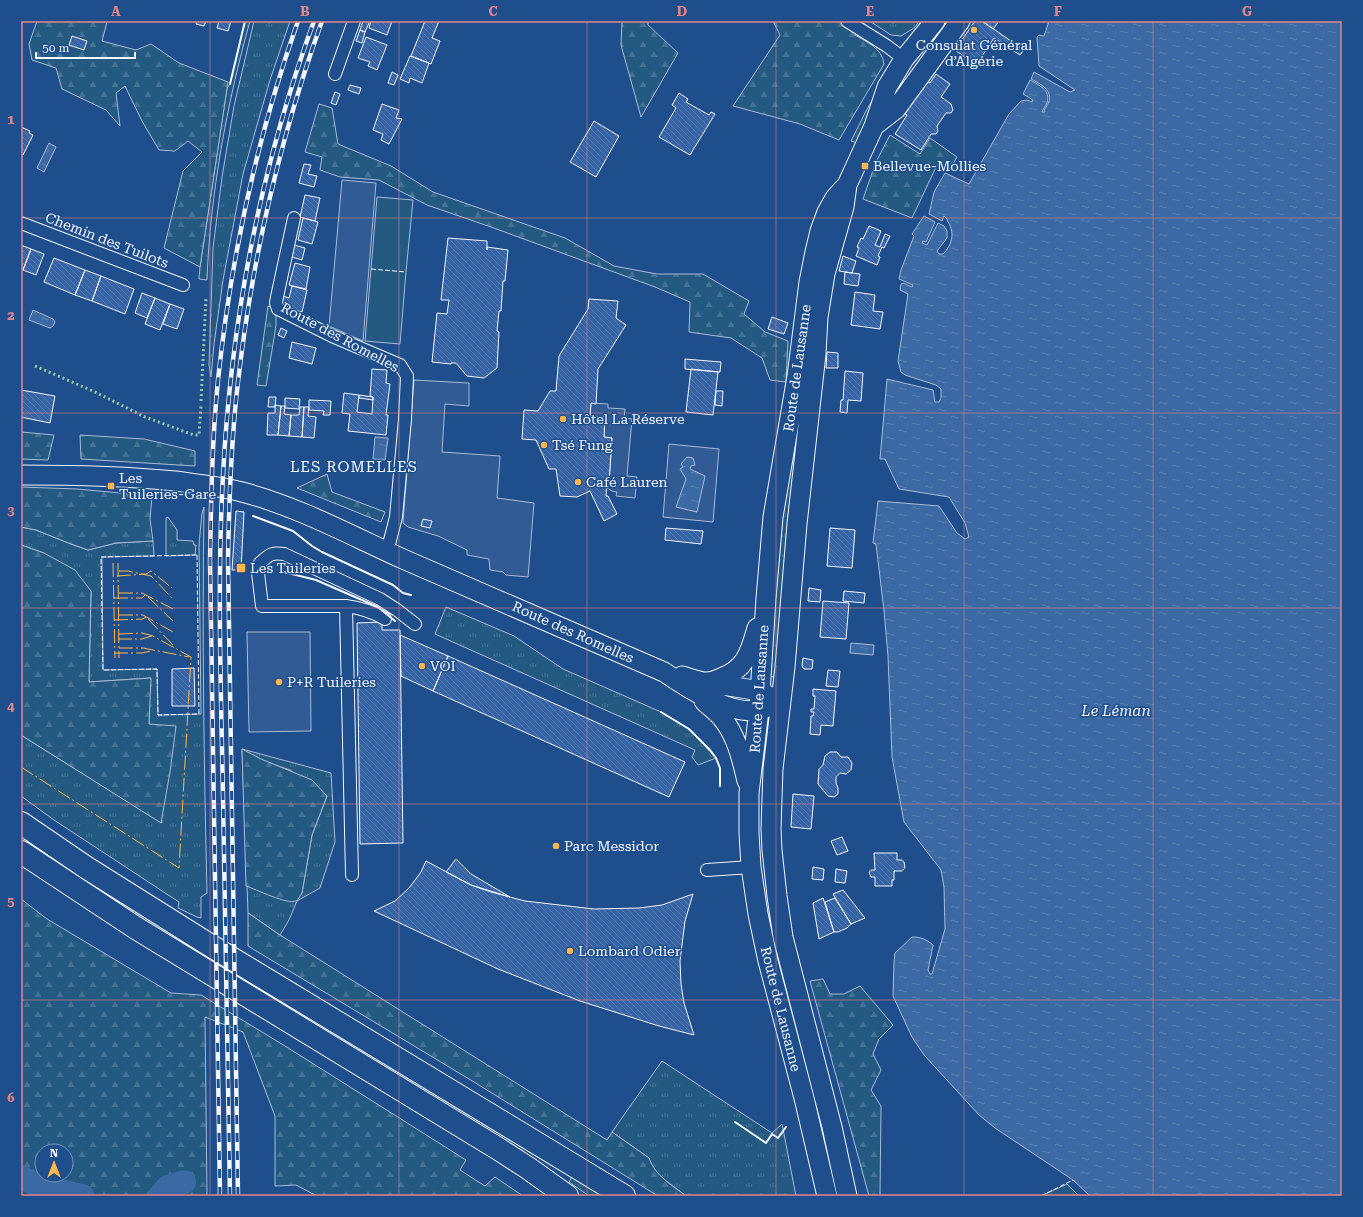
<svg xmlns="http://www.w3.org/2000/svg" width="1363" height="1217" viewBox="0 0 1363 1217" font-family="'Roboto Serif',serif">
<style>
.grass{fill:url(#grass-tufts);stroke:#a8bbd7;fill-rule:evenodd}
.forest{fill:url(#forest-firs);stroke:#a8bbd7;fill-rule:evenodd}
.pitch{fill:#245a82;stroke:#a8bbd7}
.parking{fill:#305b95;stroke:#a8bbd7}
.water{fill:url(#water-ripples);stroke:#a8bbd7}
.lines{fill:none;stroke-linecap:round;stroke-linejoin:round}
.river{stroke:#3b69a3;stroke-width:24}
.building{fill:url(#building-back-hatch);stroke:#f2f6ff}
.minor-casing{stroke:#f2f6ff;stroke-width:14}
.primary-casing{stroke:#f2f6ff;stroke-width:21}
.motorway-casing{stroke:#f2f6ff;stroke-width:24}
.minor{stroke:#1f4e8c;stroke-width:12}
.primary{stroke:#1f4e8c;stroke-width:19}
.motorway{stroke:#1f4e8c;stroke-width:22}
.rail-casing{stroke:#f2f6ff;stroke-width:4.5}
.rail{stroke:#1f4e8c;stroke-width:3;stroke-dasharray:9;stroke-linecap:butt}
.hedge{stroke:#97c8a6;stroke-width:3;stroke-dasharray:2 3;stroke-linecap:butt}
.fence{stroke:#f2f6ff;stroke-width:1;stroke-dasharray:5 2;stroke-linecap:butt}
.wall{stroke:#f2f6ff;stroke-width:2}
.power{stroke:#ffb74d;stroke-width:1;stroke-dasharray:14 3 2 3;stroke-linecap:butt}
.grid{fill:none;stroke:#e38589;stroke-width:1;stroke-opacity:0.55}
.poi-dot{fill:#ffb74d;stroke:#1f4e8c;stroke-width:1.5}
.labels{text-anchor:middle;stroke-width:3;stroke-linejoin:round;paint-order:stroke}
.poi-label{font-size:14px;fill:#f2f6ff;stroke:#1f4e8c;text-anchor:start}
.street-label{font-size:14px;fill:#f2f6ff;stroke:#1f4e8c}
.neighbourhood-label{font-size:15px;letter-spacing:1px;fill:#f2f6ff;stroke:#1f4e8c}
.water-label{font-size:15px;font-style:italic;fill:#f2f6ff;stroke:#1f4e8c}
.neatline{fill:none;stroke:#e38589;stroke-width:1.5}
.grid-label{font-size:13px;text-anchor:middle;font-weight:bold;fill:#e38589}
</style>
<defs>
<pattern id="grass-tufts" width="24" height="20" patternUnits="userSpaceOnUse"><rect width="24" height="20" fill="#245a82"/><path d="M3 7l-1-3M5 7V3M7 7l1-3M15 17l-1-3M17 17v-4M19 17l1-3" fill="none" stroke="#447295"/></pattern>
<pattern id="forest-firs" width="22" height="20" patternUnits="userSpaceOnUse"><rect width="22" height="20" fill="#245a82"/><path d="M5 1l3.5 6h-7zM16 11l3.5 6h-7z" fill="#447295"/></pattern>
<pattern id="water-ripples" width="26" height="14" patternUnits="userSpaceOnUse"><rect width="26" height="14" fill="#3b69a3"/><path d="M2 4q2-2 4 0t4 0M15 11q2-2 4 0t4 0" fill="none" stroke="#587fb1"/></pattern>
<pattern id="building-back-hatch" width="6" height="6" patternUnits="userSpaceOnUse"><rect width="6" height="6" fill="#3563a3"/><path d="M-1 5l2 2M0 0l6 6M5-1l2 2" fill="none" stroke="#537ab1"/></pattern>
</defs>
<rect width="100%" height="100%" fill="#1f4e8c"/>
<path class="grass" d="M245,21H250C227,103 210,195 207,280L199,279L200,267L227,88L230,84Z
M254,21H290L270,80L243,174L223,280L214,344L211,377L209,365L213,248L222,177L234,106Z
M872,21H920L914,28L901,36L891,35L871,22Z
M878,90L857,143L851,141L866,111Z
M814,276L776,669L774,677L769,676L783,513Z
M204,507C202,636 204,764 207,893L201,897V918L197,917L178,908L179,902L54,820L21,796V735L162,823L149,724L150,678L89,682L91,591L44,553L21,545V527L36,530L71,544L88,550L116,543L153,541L154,556L102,557L103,670L157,669L158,715L201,714L199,544L202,513Z
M168,517L177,530V540L193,541L194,545H196L195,555L166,556V518Z
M446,607L514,636L563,669L661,712L689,729L716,758L698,765L692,757L695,750L435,634Z
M242,749L331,773L335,842L320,888L297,901L289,920L280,935L248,913ZM261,760L290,770L327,796L312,835L302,893Z
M662,1061L772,1133L782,1124L796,1196H686L661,1177L651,1165L649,1158L612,1132Z
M573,1175L607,1196H589L569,1182Z
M1067,1184L1079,1196H1041Z"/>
<path class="forest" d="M37,21L107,22L102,41L136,50L151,44L179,63L228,82L200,267L164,248L183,171L202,152L188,141L175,151L159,150L142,121L125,86L116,93L120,126L106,110L62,89L56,68L32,60L29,44Z
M622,21H648V25L678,53L641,117L621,45Z
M773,21H855V35C868,43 882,48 884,64L839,140L800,124L733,106L780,35Z
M319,104L332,108L338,144L391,166L433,192L565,238L614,266L657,274H703L749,301L744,314L765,332L788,341L786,382L770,380L762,358L731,338L689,332L690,302L655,287L491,227L427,205L379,180L340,177L320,170L322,157L305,152Z
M890,135L920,154L930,138L957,157L950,169L937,165L912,218L863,199L876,162Z
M268,306L276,309V326L266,386L257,385Z
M21,432L54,435L48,460L21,459Z
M80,435L144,439L195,451V466L81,459Z
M327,474L332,492L385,512L381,522L297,488Z
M21,487L77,489L152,496L150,519L153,541L116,543L88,550L71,544L36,530L21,527Z
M21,545L44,553L75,570L91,591L89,682L151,678L149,724L176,726L170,772L161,823L21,735Z
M242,749L261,759L312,780L327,796L312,835L302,893C300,896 298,900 296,901C288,905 255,889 246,886Z
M21,899L47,919L171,993L201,995L285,1046L466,1160L460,1170L485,1186L495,1177L523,1196H317L296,1185L275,1186V1116L243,1032L205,1017L207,1196H21ZM42,1151H66V1175H42Z
M248,913L280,935L607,1140L612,1132L649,1158C655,1176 672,1185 686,1196H658L474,1082L248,946Z
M823,979L830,994H844L860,986L893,1025L879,1039L873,1054L881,1070L871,1090L881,1106L880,1196H869L810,981Z"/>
<path class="pitch" d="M377,197L413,200L406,272L400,344L365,341Z"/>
<path class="parking" d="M342,180L376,183L363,341L329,326Z
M414,380L469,383V406L445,404L442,452L500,456L497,498L534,503L528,577L506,575L503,572L490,570L489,559L467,555V550L438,536L408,527L403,523Z
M591,403L608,404V408L625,409L624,418L632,419L627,476L637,477L635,498L616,496L617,492L612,491L607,488V484L609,483L612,438L604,437L605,417L590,416Z
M669,444L719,449L713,522L663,517Z
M247,632H310L311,731L249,732Z"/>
<path class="water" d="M1049,21H1342V1196H1090L1073,1180L995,1128L979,1115L924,1055L912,1037L893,996L894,962L895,953L912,937C921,937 926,939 933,945L928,970L930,974H932L945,929L944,887L941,870L904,822L892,757L888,656L884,611L876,544L873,543L878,501L939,506L957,533L965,539L969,537L965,523L949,497L899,489L885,459H880L887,379L933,390L935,402H939L941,398V389L936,385L905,375L901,372L898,361L908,294L900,290L901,284L903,283L912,287L913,285L899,279L901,270L914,236L912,234L924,216L935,222L926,242L923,241L922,243L927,245L938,223L944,226L947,231V238L937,251L939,254H943C953,244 955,232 947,220V219L944,216L942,221L929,214L934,192L945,173L969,184L1009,114L1021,101L1027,100L1032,102L1033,100L1023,94L1030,80C1039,85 1051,90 1047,103C1046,106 1043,109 1042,112H1045L1044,110C1057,94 1045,86 1031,79L1034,72L1070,92L1075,90L1039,66L1037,37L1039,35L1044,36Z
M49,143L56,147L44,172L37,168Z
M33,310L53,319L55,322L53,326L50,328L29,320Z
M375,437L388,438L385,460L373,459Z
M687,457L693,458L695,465L691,466L690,469L705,476L697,512L676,507L686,479L680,469L683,467L681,464Z
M851,643L874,645L873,655L850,653Z"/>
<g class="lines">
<path class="river" d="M21,1177L42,1187L82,1196
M160,1196L168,1187L184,1182"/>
</g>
<path class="building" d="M197,21H206L204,26L196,24Z
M219,21H231L228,31L217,28Z
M363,21H370L365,32L360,30Z
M371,21H392L387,35L369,28Z
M425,21H439L432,38L440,41L431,64L411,56Z
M975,21H982L1024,50L1020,55L994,38L976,65L955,50Z
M982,21H999L993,29Z
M360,30L365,32L362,43L356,41Z
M72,36L87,41L84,50L69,45Z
M366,37L387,45L377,70L368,66L370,62L358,58Z
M410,56L429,63L422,83L410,78L409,83L400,79Z
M392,72L398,75L394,85L388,83Z
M936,74L950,84L941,97L951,104L953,110L951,113H946L937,126L938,131L936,134H931L921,150L895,134L907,115L904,113L926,80L930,83Z
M350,85L361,88L359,94L348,90Z
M335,92L340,94L336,105L331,103Z
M679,93L688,99L686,102L709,115L711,112L715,114L690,155L659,137L676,108L672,105Z
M382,104L399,110L396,118L402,119L389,144L381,140L383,134L373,130Z
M594,121L619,136L596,177L570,162Z
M21,127L30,131L29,133L33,135L23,155L21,154Z
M304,164L311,165L308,174L317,176L314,187L299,183Z
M305,195L320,198L315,221L300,217Z
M303,218L318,222L312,244L298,240Z
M869,226L881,231L875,245L880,247L885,234L890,236L884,248L882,247L878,256L880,257L877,265L856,256L859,248L857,247L861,238L863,239Z
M448,238L487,241V250V247L508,250L505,281H503L501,311H499L497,331L499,332L497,368L484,378L467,376L456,363H451V364L432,362L437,313L447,314L449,300H441Z
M21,245L31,249L23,270L21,269Z
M294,245L305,248L302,260L292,257Z
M31,249L44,254L36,275L23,270Z
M843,256L856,261L852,273L839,271Z
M54,258L85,270L75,295L44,282Z
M295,263L310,267L306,289L289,285Z
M85,270L101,276L92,301L75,295Z
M845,272L860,274L858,286L844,284Z
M101,276L134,289L125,314L92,301Z
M292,286L307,290L302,312L284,308L282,303L283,296L289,298Z
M855,292L875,295L873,311L883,312L880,329L851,325Z
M142,293L155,298L147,318L135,313Z
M155,298L170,304L160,330L145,324Z
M589,299L618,301L616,318L626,325L598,369L596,404L591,403L590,416L605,417L604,437L612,438L609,483L607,484L606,496H608L617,514L604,521L590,491L577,497L560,496L556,469H549L536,440L522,439L524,410L538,411L550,391H556L559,356L588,309Z
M170,304L184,309L177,329L163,324Z
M772,317L788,323L784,334L768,329Z
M281,328L287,331L284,338L278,335Z
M292,342L316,348L312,364L289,358Z
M827,352L838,353V368H826Z
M685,359L721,362L720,372L685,369Z
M372,369L387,370L386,383L390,384L386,415H388L386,435L348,431L350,414L342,413L344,393L359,395L357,412L372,414L373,397L370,396Z
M691,369L718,372L713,415L686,412Z
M845,371L863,373L861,401L848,400L847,413L840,412L841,400H843Z
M21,390L55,396L50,423L21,417Z
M716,391H723L722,406L715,405Z
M359,395L373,397V400L359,398Z
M269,397H276L275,407H268Z
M285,398L300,399L299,409L285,408Z
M309,400L331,401L330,415H323L324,411L309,410Z
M275,405L281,406L278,435H267L268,413H275Z
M281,406H285L284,414L291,415L289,436L278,435Z
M300,407H304L302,437L289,436L291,415H299Z
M304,407H309L308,416L316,417L314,438L302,437Z
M236,511L244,512L241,570H232Z
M423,519L432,521L430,528L421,526Z
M666,528L703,531L701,544L665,540Z
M830,528L855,530L852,568L827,566Z
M809,588L821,590L820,602L808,601Z
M844,591L865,593L864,603L843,601Z
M823,601L849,603L846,639L820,637Z
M382,622V630H400L403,843L360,844L357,623Z
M400,635L448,656L433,691L401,676Z
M448,656L685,762L669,797L433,691Z
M803,658L813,660L812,669H804L802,666Z
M194,668L195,706H172V669Z
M828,670L840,671L838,687L826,686Z
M813,689L836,691L833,726L821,725L820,735L810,734L811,716H813L814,712H811V709H814L815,696H813Z
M830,752H837L841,757H848L852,763L851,770L846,774L840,773L836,777V783L838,788V794L834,797L828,796L818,784L819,769L823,765L825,756Z
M793,794L814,796L811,829L791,827Z
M842,837L848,851L837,855L831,841Z
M874,853H897V860H902L904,862L905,868L902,871H894V880H892V886H875V877H871L869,872L871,870H875Z
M456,859L471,874L510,897L471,885L446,872Z
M426,861L471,885L491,892L525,901L594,909L639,908L662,905L693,894L685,921L680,961L681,984L684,1003L694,1035L659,1026L580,1001L498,969L374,911L395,901L409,888L421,872Z
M813,867L824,869L823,880L812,879Z
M836,869L847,871L845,883L835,882Z
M843,890L865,918L851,924L833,894Z
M823,898L834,932L819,939L813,903Z
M835,898L851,924L847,928L838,932H834L825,902Z"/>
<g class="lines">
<g class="minor-casing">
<path id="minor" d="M847,21L887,46L904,59
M335,74L354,21
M294,218L277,297L276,303L278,309L332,336L400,365L407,376L405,419L396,517L387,552
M21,223L183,285
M346,606L352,875
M385,619C372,611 361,608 346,606H262L258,573L260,563C269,555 271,552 284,554L380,599L397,610L415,624
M707,870L751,867"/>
</g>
<g class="primary-casing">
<path id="primary" d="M874,126L896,109L960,21
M21,475C72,475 124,476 175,481C197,484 220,486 242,492C299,507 350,535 403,559C490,597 577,634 664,672C687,688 730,716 760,710C763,709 767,707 771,706
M682,676C690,678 699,682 706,682C711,682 717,680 721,678C746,669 750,652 757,628
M710,683L760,691L770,697
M704,701C710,707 717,712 722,718C737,736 742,760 747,781
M827,1196L804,1098L768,961L758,914L751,867L749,833V793L759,710L766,598L773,517L797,376L809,282L815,252L820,231L827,212L835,198L845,187
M847,1196L832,1127L783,937L777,896L772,850L771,829L773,769L785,667L797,524L816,354L818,317L825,274L844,207L847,185L874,126L887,87L904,59L935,21"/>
</g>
<g class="motorway-casing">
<path id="motorway" d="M21,823L87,868L208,944L624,1196
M21,852L136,928L497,1148L528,1168L567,1196"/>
</g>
<use href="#minor" class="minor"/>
<use href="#primary" class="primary"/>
<use href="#motorway" class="motorway"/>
<g class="rail-casing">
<path id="rail" d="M220,1196L210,561C211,500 212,440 218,380C231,257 257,137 298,21
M230,1196C228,1063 226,930 223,797C221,690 217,582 223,475C231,321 261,166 314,21
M238,1196L228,560C229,501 231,441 238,382C252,259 280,138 322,21"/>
</g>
<use href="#rail" class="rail"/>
<path class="hedge" d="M35,366L95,392L145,417L194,435H199L201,406
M201,401L206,298"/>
<path class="fence" d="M371,269L406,272
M197,555L199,714L158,715L157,669L103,670L101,557Z
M1041,1196L1073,1180"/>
<path class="wall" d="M230,84L245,21
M253,516L293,531L312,546L322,552L393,585L403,593L411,595
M280,571L316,580L378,607L395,621
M661,712L689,729L710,750L716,758L720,768V786
M735,1122L766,1143L772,1134L778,1138L786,1127"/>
<path class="power" d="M113,563L115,658
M118,563L119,658
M119,571H128L151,576L172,598
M117,576L146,574L151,571L172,588
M119,593H142L173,609
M148,597L173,621
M114,598H142L145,595
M119,615H143L173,632
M148,619L173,645
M114,620L143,619L146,617
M119,634L142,633L153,636L191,657
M118,639H142L152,636
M119,648H143L189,657
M114,653H142L151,651
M21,767L179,868L191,657"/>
</g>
<path class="grid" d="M210,21V1196M399,21V1196M587,21V1196M776,21V1196M964,21V1196M1153,21V1196M21,218H1342M21,413H1342M21,608H1342M21,804H1342M21,1000H1342"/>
<g class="poi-dot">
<circle cx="974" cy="30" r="4"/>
<rect x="861" y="162" width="8" height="8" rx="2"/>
<circle cx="563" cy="419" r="4"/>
<circle cx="544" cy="445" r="4"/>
<circle cx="578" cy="482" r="4"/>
<rect x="107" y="482" width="8" height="8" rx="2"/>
<rect x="236" y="563" width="10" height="10" rx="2"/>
<circle cx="422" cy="666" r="4"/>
<circle cx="279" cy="682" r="4"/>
<circle cx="556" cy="846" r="4"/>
<circle cx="570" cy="951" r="4"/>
</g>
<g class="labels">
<g class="poi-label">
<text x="974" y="50" text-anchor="middle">Consulat Général<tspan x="974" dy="16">d’Algérie</tspan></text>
<text x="873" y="171">Bellevue-Mollies</text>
<text x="571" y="424">Hôtel La Réserve</text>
<text x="552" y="450">Tsé Fung</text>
<text x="119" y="483">Les<tspan x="119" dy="16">Tuileries-Gare</tspan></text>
<text x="586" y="487">Café Lauren</text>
<text x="250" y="573">Les Tuileries</text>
<text x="430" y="671">VOI</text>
<text x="287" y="687">P+R Tuileries</text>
<text x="564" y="851">Parc Messidor</text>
<text x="578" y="956">Lombard Odier</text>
</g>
<g class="street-label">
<text transform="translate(107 240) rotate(21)" y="5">Chemin des Tuilots</text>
<text transform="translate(340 337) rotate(28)" y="5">Route des Romelles</text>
<text transform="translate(797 368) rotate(-82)" y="5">Route de Lausanne</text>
<text transform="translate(573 632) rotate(24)" y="5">Route des Romelles</text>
<text transform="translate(759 689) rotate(-86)" y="5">Route de Lausanne</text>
<text transform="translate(781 1009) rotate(76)" y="5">Route de Lausanne</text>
</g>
<g class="neighbourhood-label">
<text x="354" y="472">LES ROMELLES</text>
</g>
<g class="water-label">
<text x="1116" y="716">Le Léman</text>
</g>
</g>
<rect width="1363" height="1217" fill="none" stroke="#1f4e8c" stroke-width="44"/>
<g transform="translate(54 1163)"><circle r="19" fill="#1f4e8c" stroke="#7391ba"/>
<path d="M0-3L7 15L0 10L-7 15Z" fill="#ffb74d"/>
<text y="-6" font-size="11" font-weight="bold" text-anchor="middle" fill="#f2f6ff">N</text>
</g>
<path d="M36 52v6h99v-6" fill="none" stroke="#f2f6ff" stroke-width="2"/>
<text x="42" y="52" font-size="12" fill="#f2f6ff" stroke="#1f4e8c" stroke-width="3" paint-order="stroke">50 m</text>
<rect x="22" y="22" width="1319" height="1173" class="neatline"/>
<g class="grid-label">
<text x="116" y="16">A</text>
<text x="305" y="16">B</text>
<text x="493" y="16">C</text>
<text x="682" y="16">D</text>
<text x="870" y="16">E</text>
<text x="1058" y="16">F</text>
<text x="1247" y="16">G</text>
<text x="11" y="124">1</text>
<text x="11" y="320">2</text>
<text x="11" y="515">3</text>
<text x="11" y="711">4</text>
<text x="11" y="906">5</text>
<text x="11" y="1102">6</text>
</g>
</svg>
